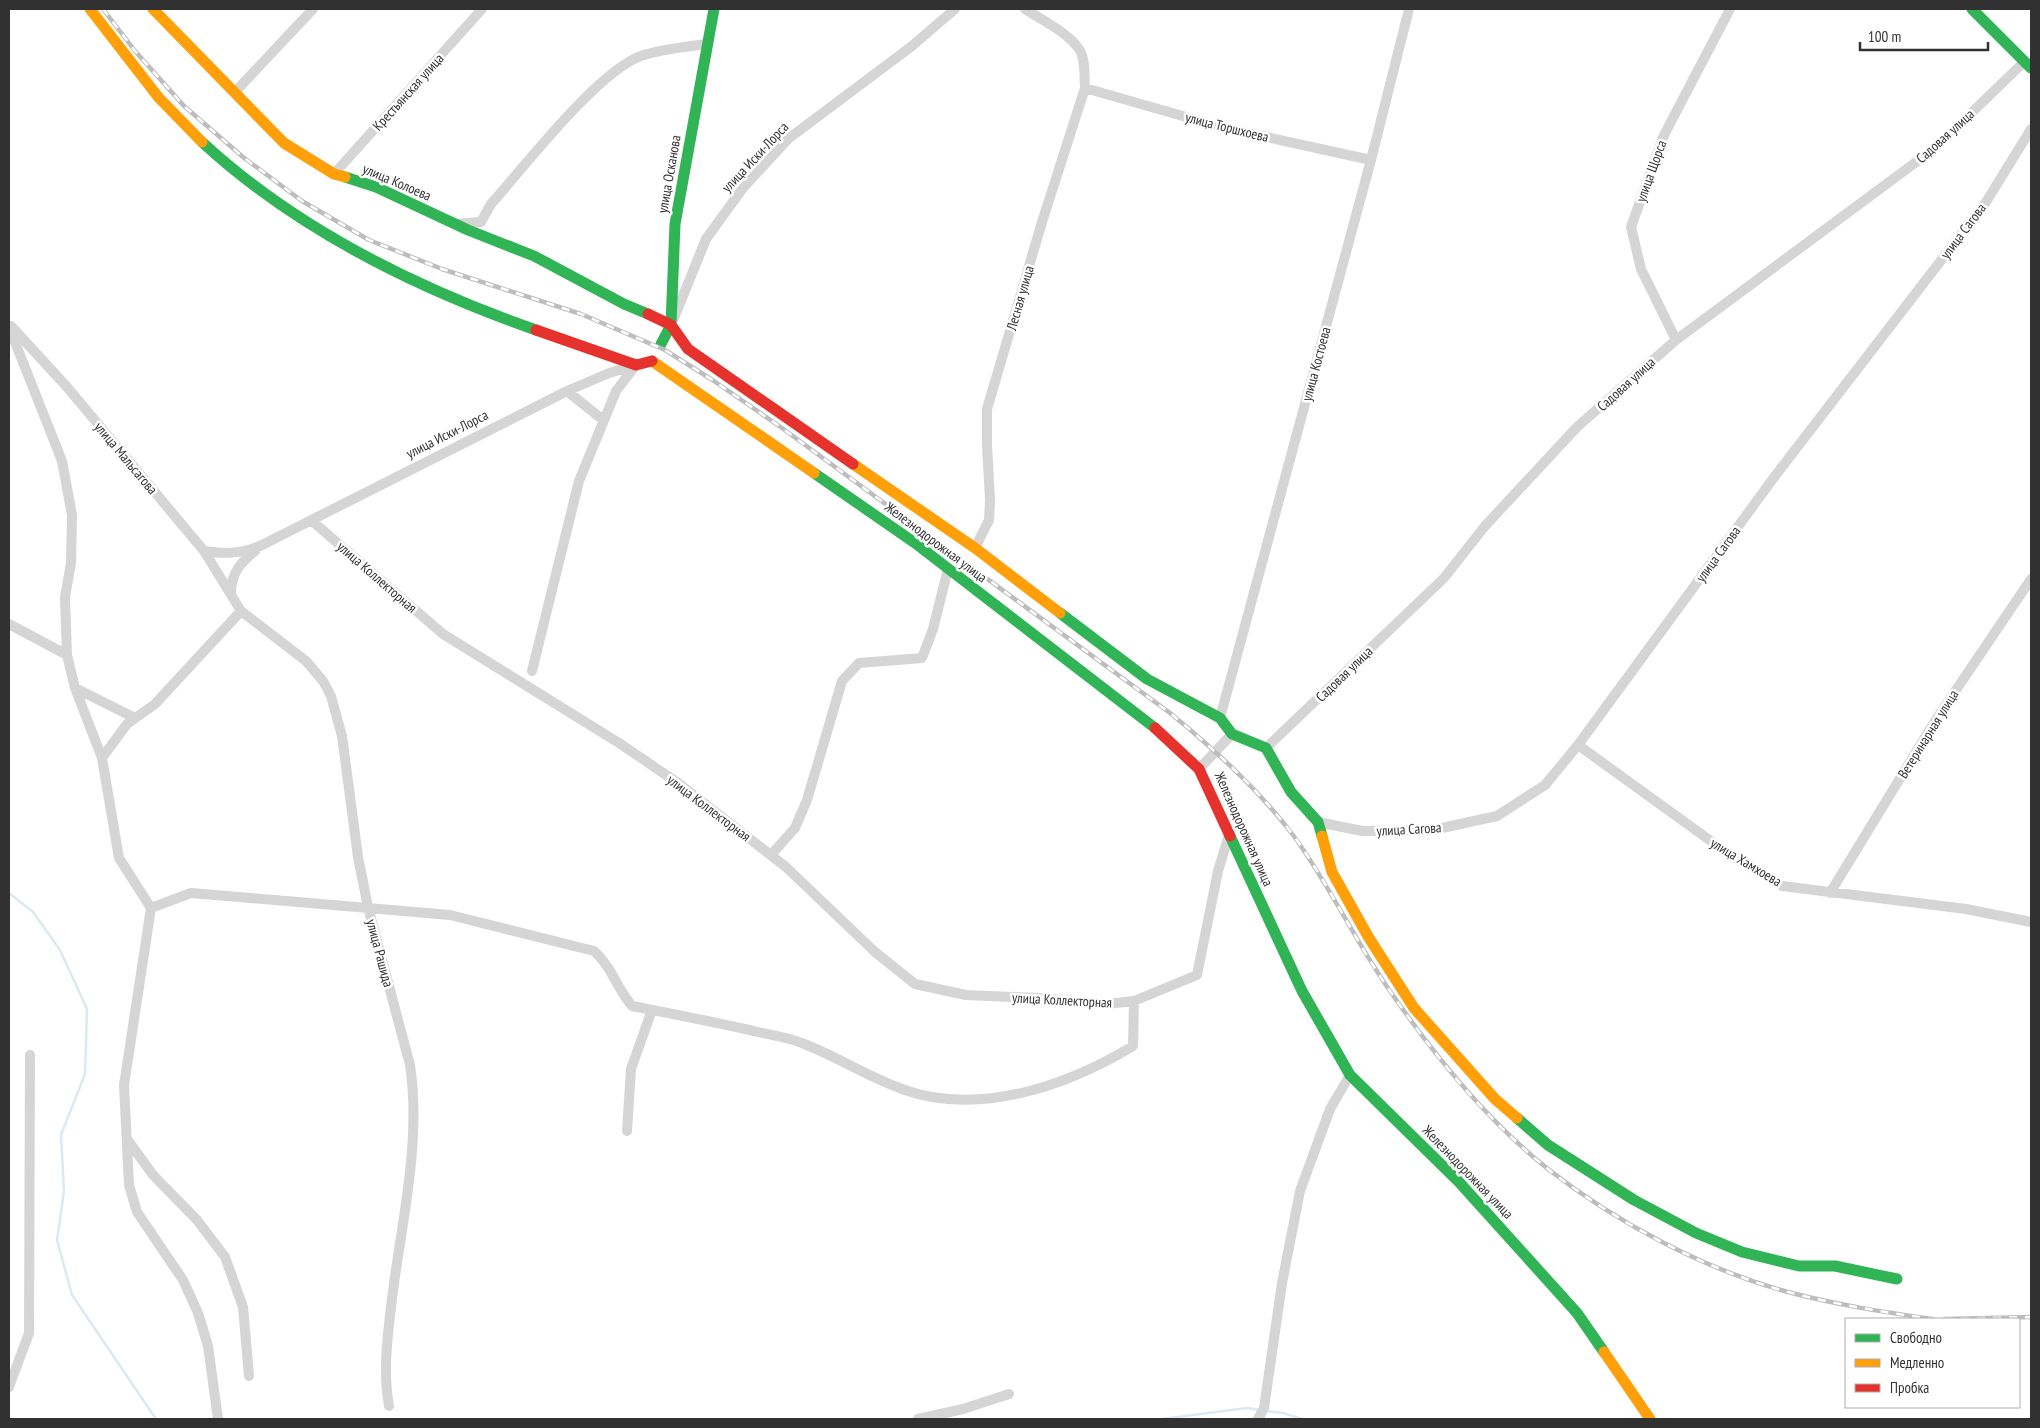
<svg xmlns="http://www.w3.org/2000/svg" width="2040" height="1428" viewBox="0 0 2040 1428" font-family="'PT Sans Narrow',sans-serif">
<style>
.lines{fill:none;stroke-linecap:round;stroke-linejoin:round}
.stream{stroke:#dbe9f2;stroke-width:2.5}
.street{stroke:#d5d5d5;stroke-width:10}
.fast{stroke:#30b455;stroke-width:11}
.slow{stroke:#ff9f0a;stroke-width:11}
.jam{stroke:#e5322d;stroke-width:11}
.rail-casing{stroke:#bdbdbd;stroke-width:4.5}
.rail{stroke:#fff;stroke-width:2.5;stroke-dasharray:8;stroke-linecap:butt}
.labels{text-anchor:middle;stroke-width:5;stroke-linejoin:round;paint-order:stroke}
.street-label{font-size:14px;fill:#313131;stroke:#fff}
</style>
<rect width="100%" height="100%" fill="#fff"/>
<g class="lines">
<path class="stream" d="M9,893L33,912L60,950L87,1009L85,1074L61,1135L64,1191L57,1240L72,1295L156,1419
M1265,1411L1283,1413L1302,1419
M1162,1419L1247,1408L1259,1410"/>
<path class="street" d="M1085,88L1221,127L1371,160
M235,92L313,9
M334,174L482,9
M455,224L481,222L491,204C524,167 598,71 641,56C661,49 685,47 706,44
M674,318L706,239L743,188L788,139L912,46L955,9
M11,326L67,387L204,551C225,554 240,554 260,546L567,391L609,373L636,365
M9,327L62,461L72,515L71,563L65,597L67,655L75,688L102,758L119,858L151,908L124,1085L129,1185L137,1212L183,1280L198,1313L208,1346L218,1419
M1676,340L1641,269L1631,227L1664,135L1730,9
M567,391L603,420
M311,520L443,634L619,743L678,783L786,867L875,952L915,984L966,995L1037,998L1107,1004L1134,1001L1197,975L1218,871L1229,835
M975,548L989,520L990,500L987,445V409L1042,222L1085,88C1084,77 1086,59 1079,49C1067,32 1042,20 1025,9
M204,551L241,611L306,661L323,681L331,696L342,736L358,857L368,907L410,1065C422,1146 400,1227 391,1307C387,1341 383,1373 389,1406
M231,593C231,573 241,562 256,550
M9,624L67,655
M532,671L579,481L616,391L636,365
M75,688L135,718
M1220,718L1371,160L1409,9
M1578,745L1733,857L1782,886L1966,909L2031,922
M1266,748L1444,578L1485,526L1577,427L1676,340L1935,148L2024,62
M102,758L127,724L155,704L241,611
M1199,769L1232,734
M1318,822L1362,831L1433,830L1497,816L1545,785L1578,745L1775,476L1986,202L2031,129
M771,855L795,828L807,800L842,681L859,663L922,658L933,629L948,569
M1830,893L1935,721L2031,579
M151,908L191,893L450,915L594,951C612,967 616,987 632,1006C673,1014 714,1022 754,1031C770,1035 788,1037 802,1043C836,1056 868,1077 902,1089C978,1117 1067,1086 1133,1046L1134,1001
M627,1131L631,1069L652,1010
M127,1139L153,1175L197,1220L225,1257L243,1307L249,1376
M9,1387L29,1333L30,1055
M918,1419L963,1409L1009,1394
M1258,1419L1264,1408L1282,1283L1300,1191L1330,1109L1350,1075"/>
<path class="fast" d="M1972,9L2031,68
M202,142C296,229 416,288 536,330
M345,177L376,187L468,230L534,256L624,304L648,314
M661,344L671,325L675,224L714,9
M814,473L915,543L1155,728
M1060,613L1147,679L1220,718L1232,734L1266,748L1291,792L1318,822L1322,836
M1230,836L1302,991L1350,1075L1459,1182L1577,1313L1604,1352
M1517,1118L1548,1145L1634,1200L1696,1233L1742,1252L1799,1266H1835L1897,1279"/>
<path class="slow" d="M90,9L159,98L202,142
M153,9L284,143L334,174L345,177
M652,361L814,473
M853,464L975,548L1060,613
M1322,836L1332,872L1369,938L1414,1008L1495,1099L1517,1118
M1604,1352L1650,1419"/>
<path class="jam" d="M648,314L671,325L688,349L853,464
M536,330L636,365L652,361
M1155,728L1199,769L1230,836"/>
<g class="rail-casing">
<path id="rail" d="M103,9L135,51L184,106L243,157L302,201L369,240L442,269L581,314L665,350L714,381L782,428L1170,713C1215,750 1258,789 1293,835C1329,884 1355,941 1390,991C1434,1055 1486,1120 1548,1169C1617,1223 1707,1271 1792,1293C1838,1305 1884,1312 1932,1319
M1945,1319L2031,1317"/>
</g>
<use href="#rail" class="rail"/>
</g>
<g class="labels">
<g class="street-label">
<text transform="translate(408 92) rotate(-48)" y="5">Крестьянская улица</text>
<text transform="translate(1227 127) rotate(14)" y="5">улица Торшхоева</text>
<text transform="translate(1945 136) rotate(-42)" y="5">Садовая улица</text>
<text transform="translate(755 157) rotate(-47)" y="5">улица Иски-Лорса</text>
<text transform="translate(1651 171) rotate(-70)" y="5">улица Щорса</text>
<text transform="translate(669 174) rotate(-80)" y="5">улица Осканова</text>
<text transform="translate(397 182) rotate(23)" y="5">улица Колоева</text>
<text transform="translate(1963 231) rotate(-53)" y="5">улица Сагова</text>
<text transform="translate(1020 298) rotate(-74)" y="5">Лесная улица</text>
<text transform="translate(1316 364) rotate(-75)" y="5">улица Костоева</text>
<text transform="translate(1626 384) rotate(-42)" y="5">Садовая улица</text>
<text transform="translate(447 434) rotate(-27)" y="5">улица Иски-Лорса</text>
<text transform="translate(126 458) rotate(50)" y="5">улица Мальсагова</text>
<text transform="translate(936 542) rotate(37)" y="5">Железнодорожная улица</text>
<text transform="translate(1718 554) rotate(-54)" y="5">улица Сагова</text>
<text transform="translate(377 577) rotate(41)" y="5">улица Коллекторная</text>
<text transform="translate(1344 674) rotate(-44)" y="5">Садовая улица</text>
<text transform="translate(1928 734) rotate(-58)" y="5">Ветеринарная улица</text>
<text transform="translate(709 808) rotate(37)" y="5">улица Коллекторная</text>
<text transform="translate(1244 829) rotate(66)" y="5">Железнодорожная улица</text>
<text transform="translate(1409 829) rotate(-3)" y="5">улица Сагова</text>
<text transform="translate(1746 862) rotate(31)" y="5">улица Хамхоева</text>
<text transform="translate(380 953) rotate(75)" y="5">улица Рашида</text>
<text transform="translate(1062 1000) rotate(3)" y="5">улица Коллекторная</text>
<text transform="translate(1468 1172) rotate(46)" y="5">Железнодорожная улица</text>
</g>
</g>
<rect width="2040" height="1428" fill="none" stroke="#313131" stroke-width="20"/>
<rect x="1845" y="1318" width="175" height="90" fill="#ffffff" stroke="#adadad"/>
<rect x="1855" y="1334" width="25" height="8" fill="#30b455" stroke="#adadad"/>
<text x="1890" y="1343" font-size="15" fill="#313131">Свободно</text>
<rect x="1855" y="1359" width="25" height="8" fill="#ff9f0a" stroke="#adadad"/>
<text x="1890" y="1368" font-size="15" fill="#313131">Медленно</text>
<rect x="1855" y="1384" width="25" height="8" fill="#e5322d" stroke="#adadad"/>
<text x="1890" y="1393" font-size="15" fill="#313131">Пробка</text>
<path d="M1860 42v8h128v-8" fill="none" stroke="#313131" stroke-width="2.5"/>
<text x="1868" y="42" font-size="15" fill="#313131" stroke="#ffffff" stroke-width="4" paint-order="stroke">100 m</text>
</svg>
